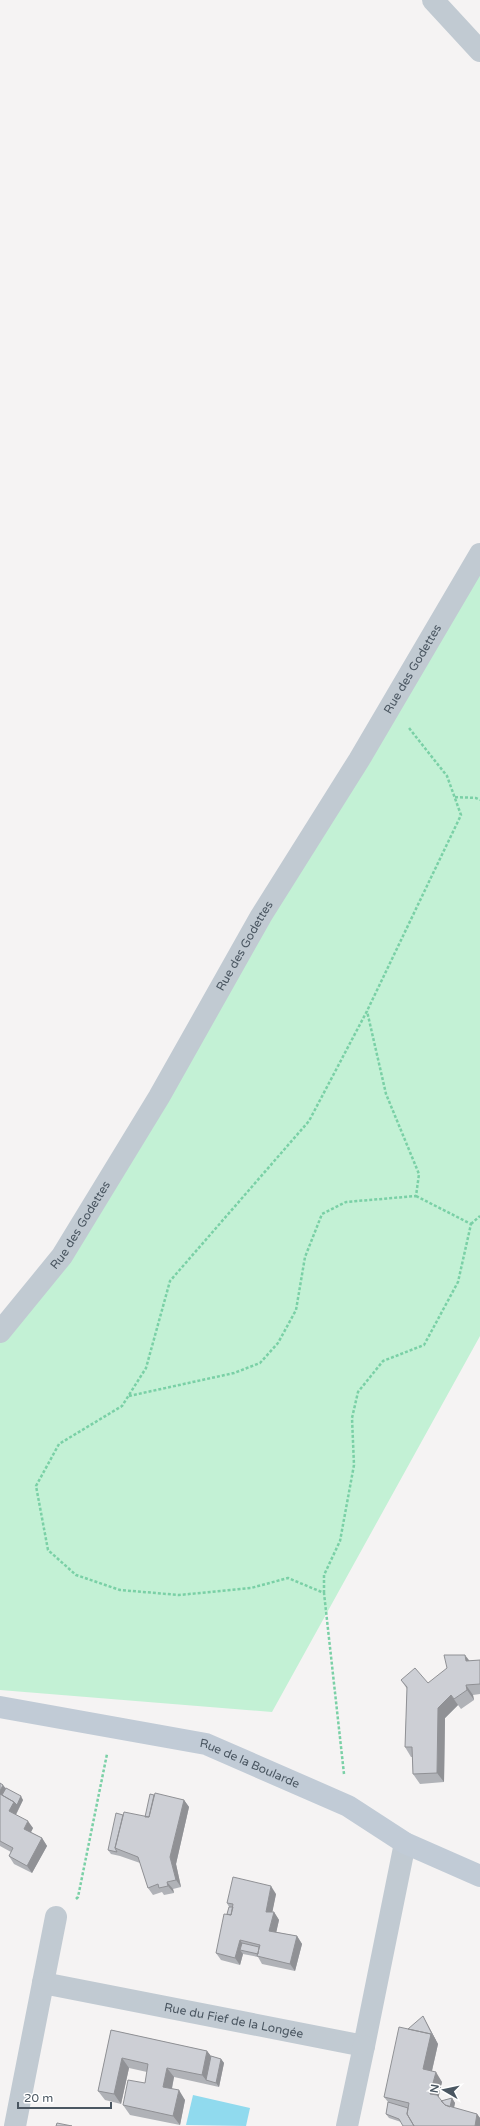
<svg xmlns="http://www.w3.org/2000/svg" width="480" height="2126" viewBox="0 0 480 2126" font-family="'Varela Round',sans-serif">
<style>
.green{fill:#c3f1d5}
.water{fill:#90daee}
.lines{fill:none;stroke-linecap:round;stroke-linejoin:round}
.path{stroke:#7ad0a6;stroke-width:2.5;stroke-dasharray:3 2;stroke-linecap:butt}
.street{stroke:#c1cad2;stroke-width:22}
.secondary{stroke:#c1cbd6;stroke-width:22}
.wall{fill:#b0b2b7}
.shaded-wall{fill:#909195}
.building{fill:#cdcfd5;stroke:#909195}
.labels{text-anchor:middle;stroke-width:3;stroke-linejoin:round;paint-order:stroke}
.street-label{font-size:12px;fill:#4a5661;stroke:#fff}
</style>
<rect width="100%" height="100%" fill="#f5f3f3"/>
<path class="green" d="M480,554V1336L272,1712L0,1690V1332L62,1256Z"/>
<path class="water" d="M193,2095L250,2108L246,2126L186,2125Z"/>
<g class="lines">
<path class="path" d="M455,797L476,798L480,800
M471,1224L480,1216
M129,1396L234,1373L260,1363L278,1343L296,1310L305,1257L322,1214L346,1202L416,1196L419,1174L386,1094L367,1011
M324,1593V1575L340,1541L354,1465L352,1418L358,1392L383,1361L424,1345L458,1282L471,1224L416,1196
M344,1774L324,1593L288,1578L251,1588L179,1595L120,1590L76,1575L48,1550L36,1486L59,1444L122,1406L146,1368L170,1281L309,1121L367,1011L461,815L447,776L409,728
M76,1899L78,1897L107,1754"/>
<g class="street">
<path d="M433,0L480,51"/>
<path id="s1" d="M0,1332L62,1256L159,1097L261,916L359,760L480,554"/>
<path d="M43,1983L56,1917"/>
<path id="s2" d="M15,2126L43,1983L364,2046L405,1843"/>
<path d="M347,2126L364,2046"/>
</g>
<path class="secondary" id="s3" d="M0,1707L206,1744L348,1806L405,1843L480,1876"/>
</g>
<path class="wall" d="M480,1660V1694L473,1695L474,1700L461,1709L458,1705L445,1718L444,1782L420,1784L413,1774L412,1757H411L405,1747L407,1689L401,1680L428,1683L469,1661Z
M0,1783L6,1788L23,1800L16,1815L33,1828L31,1832L42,1838L47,1846L32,1873L14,1864L9,1856L11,1852L0,1846Z
M154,1795L184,1800L189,1807L176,1864L181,1887L173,1889L174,1893L164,1895L162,1892L153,1895L148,1888L140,1863L120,1856L111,1854L108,1850L123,1815L145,1817Z
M276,1894L272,1912H274L279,1920L276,1932L297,1936L302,1944L295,1971L262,1964L258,1957L243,1954L240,1965L221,1960L216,1953L229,1907L227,1903Z
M425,2020L438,2044L432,2071L442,2082L438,2098L441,2101L452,2098L455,2103L454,2108L477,2114L480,2118V2126L401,2122L389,2118L386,2114L388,2102L384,2097Z
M111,2030L207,2051L211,2056L221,2059L224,2063L219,2087L174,2077L172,2089L185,2100L180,2125L130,2115L123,2105L145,2083L147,2072L129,2068L121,2104L105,2100L98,2091Z"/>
<path class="shaded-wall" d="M465,1655L472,1664L466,1661Z
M466,1685L473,1695L474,1700L467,1690Z
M451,1695L458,1705L445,1718L444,1782L437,1773L438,1708Z
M3,1785L8,1792L5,1799L0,1795V1791Z
M21,1796L23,1800L14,1818L9,1811L14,1802Z
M184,1800L189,1807L176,1864L181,1887L176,1880L170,1857Z
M28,1821L33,1828L29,1836L24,1829Z
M42,1838L47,1846L32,1873L27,1866Z
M167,1882L173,1889L174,1893L168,1886Z
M271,1886L276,1894L271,1919L266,1912Z
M274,1912L279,1920L275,1938L269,1931Z
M297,1936L302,1944L295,1971L290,1964Z
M240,1940L245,1947L240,1950L243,1954L240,1965L235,1958Z
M423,2016L438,2044L430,2079L423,2069Z
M207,2051L214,2060L206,2080L202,2075Z
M122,2058L129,2068L121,2104L114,2094Z
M221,2059L224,2063L219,2087L216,2083Z
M167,2068L174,2077L170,2097L163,2087Z
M436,2072L442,2082L437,2104L430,2094Z
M179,2090L185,2100L180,2125L173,2116Z
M452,2098L455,2103L452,2115L449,2111Z
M477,2114L480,2118V2126H475Z"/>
<path class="building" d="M444,1655H465L466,1661L480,1660V1684L466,1685L467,1690L454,1699L451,1695L438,1708L437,1773L413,1774L412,1747H405L407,1687L401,1680L415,1668L428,1683L447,1668Z
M0,1783L3,1785L0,1791Z
M6,1788L21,1796L17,1805L14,1802L2,1795Z
M155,1793L184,1800L170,1857L176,1880L167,1882L168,1886L159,1888L158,1884L148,1888L138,1857L115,1848L124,1812L149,1817Z
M0,1794L14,1802L9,1811L28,1821L24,1829L42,1838L27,1866L9,1856L13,1848L0,1841Z
M150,1794L154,1795L149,1817H145Z
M116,1813L123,1815L115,1848L117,1852L108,1850Z
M233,1877L271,1886L266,1912H274L269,1931L297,1936L290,1964L257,1956L260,1945L240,1940L235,1958L216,1953L224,1914L231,1915L233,1904L227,1903Z
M229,1907H233L231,1915L227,1914Z
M242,1943L259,1947L258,1954L240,1950Z
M423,2016L435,2040L431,2034L408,2029Z
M399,2027L431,2034L423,2069L436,2072L430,2094L437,2095L445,2105L477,2114L475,2126H414L407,2114L409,2103L384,2097Z
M111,2030L207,2051L202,2075L167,2068L163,2087L179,2090L173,2116L123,2105L128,2080L145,2083L148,2064L122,2058L114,2094L98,2091Z
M211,2056L221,2059L216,2083L206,2080Z
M452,2098L450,2107L445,2105L441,2101Z
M388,2102L408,2108L407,2114L414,2126H403L399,2119L386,2114Z
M57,2123L72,2126H56Z"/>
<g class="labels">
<g class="street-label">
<text dy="4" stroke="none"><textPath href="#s1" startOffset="782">Rue des Godettes</textPath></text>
<text dy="4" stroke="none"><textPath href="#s1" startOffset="458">Rue des Godettes</textPath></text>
<text dy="4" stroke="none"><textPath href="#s1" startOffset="134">Rue des Godettes</textPath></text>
<text dy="4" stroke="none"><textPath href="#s3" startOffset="257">Rue de la Boularde</textPath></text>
<text dy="4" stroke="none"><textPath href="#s2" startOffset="340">Rue du Fief de la Longée</textPath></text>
</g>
</g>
<g transform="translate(444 2090) rotate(279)" stroke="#ffffff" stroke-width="3" paint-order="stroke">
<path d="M0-3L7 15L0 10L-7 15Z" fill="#4a5661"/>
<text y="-6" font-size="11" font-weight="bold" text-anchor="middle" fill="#4a5661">N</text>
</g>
<path d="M18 2102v6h93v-6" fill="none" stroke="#4a5661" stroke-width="2"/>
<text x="24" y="2102" font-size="12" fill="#4a5661" stroke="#ffffff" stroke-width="3" paint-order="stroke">20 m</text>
</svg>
